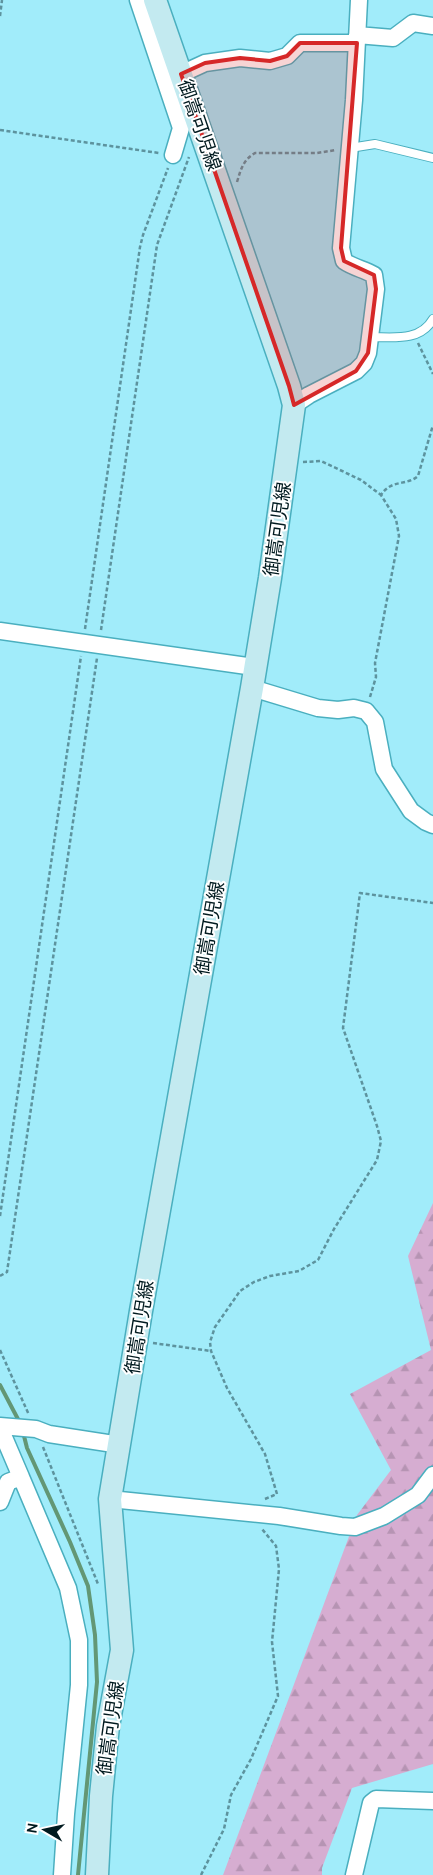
<svg xmlns="http://www.w3.org/2000/svg" width="433" height="1875" viewBox="0 0 433 1875" font-family="Cabin,'Noto Sans JP',sans-serif">
<style>
.forest{fill:url(#forest-firs)}
.lines{fill:none;stroke-linecap:round;stroke-linejoin:round}
.stream{stroke:#639775;stroke-width:4}
.service-casing{stroke:#4aafbf;stroke-width:10}
.minor-casing{stroke:#4aafbf;stroke-width:19}
.secondary-casing{stroke:#4aafbf;stroke-width:25}
.path{stroke:#5d939e;stroke-width:2.5;stroke-dasharray:4 2.5;stroke-linecap:butt}
.service{stroke:#fff;stroke-width:8}
.minor{stroke:#fff;stroke-width:16}
.secondary{stroke:#c3eaf0;stroke-width:22}
.marked{fill:#d62828;fill-opacity:0.2;stroke:#d62828;stroke-width:4;stroke-linejoin:round}
.labels{text-anchor:middle;stroke-width:4;stroke-linejoin:round;paint-order:stroke}
.street-label{font-size:19px;fill:#001a1f;stroke:#fff}
</style>
<defs>
<pattern id="forest-firs" width="22" height="20" patternUnits="userSpaceOnUse" patternTransform="scale(1.25)"><rect width="22" height="20" fill="#d6add1"/><path d="M5 1l3.5 6h-7zM16 11l3.5 6h-7z" fill="#b694b3"/></pattern>
</defs>
<rect width="100%" height="100%" fill="#a1ecfa"/>
<path class="forest" d="M433,1203V1764L352,1788L322,1868V1875H223L357,1515L391,1470L350,1394L431,1350L408,1256Z"/>
<g class="lines">
<path class="stream" d="M0,1385L20,1423
M23,1432L27,1448L70,1542L88,1586L95,1635L97,1682L78,1875"/>
<g class="service-casing">
<path id="service" d="M350,148L375,144L433,158
M370,337C393,337 420,342 433,319"/>
</g>
<g class="minor-casing">
<path id="minor" d="M138,0L181,128L173,155
M357,35L393,38L413,23L433,26
M181,74L205,63L240,58L270,61L287,56L300,43H357
M294,405L309,395L356,371L364,363L368,353L376,289L374,275C364,269 354,268 344,261L341,248L354,100L359,0
M0,631L254,667
M252,688L318,708L338,710L354,708L366,711L375,722L384,769L411,811L426,822L433,825
M0,1426L36,1429L49,1434L120,1445
M0,1428L21,1477L8,1482L0,1502
M21,1477L68,1588L79,1640V1685L66,1814L62,1875
M110,1499L279,1516L341,1526L355,1527L384,1516L418,1495L433,1475
M354,1875L371,1803L376,1799L433,1801"/>
</g>
<g class="secondary-casing">
<path id="secondary" d="M97,1875L101,1796L108,1726L122,1650L110,1499L141,1311L252,688L270,578L294,405L289,386L155,0"/>
</g>
<path class="path" d="M0,16L2,0
M0,130L159,153
M237,182C241,169 243,160 255,153H317L336,150
M418,343L433,374
M303,462L321,461L361,480L381,495
M85,629L140,247L143,235L168,168
M101,630L157,245L189,157
M370,697L376,677L375,663L399,536L396,519L381,495C391,479 407,486 418,476L433,425
M0,1216L81,656
M0,1276L7,1272L97,658
M153,1343L211,1351
M0,1350L29,1415
M43,1447L98,1584
M265,1499L277,1494L265,1454L227,1388L211,1351L210,1342L215,1327L240,1291L254,1282L270,1276L299,1271L318,1260L334,1229L377,1160L381,1141L377,1126L343,1028L360,893L433,903
M201,1875L224,1829L231,1795L251,1759L278,1696L272,1642L279,1569L276,1546L262,1529"/>
<use href="#service" class="service"/>
<use href="#minor" class="minor"/>
<use href="#secondary" class="secondary"/>
</g>
<path class="marked" d="M300,43H357L341,248L344,261L374,275L376,289L368,353L356,371L294,405L289,386L181,74L205,63L240,58L270,61L287,56Z"/>
<g class="labels">
<g class="street-label">
<text transform="translate(200 125) rotate(71)" y="7">御嵩可児線</text>
<text transform="translate(277 529) rotate(-82)" y="7">御嵩可児線</text>
<text transform="translate(209 928) rotate(-80)" y="7">御嵩可児線</text>
<text transform="translate(139 1327) rotate(-81)" y="7">御嵩可児線</text>
<text transform="translate(110 1728) rotate(-82)" y="7">御嵩可児線</text>
</g>
</g>
<g transform="translate(45 1830) rotate(279)" stroke="#ffffff" stroke-width="4" paint-order="stroke">
<path d="M0-4L9 19L0 12L-9 19Z" fill="#001a1f"/>
<text y="-8" font-size="14" font-weight="bold" text-anchor="middle" fill="#001a1f">N</text>
</g>
</svg>
